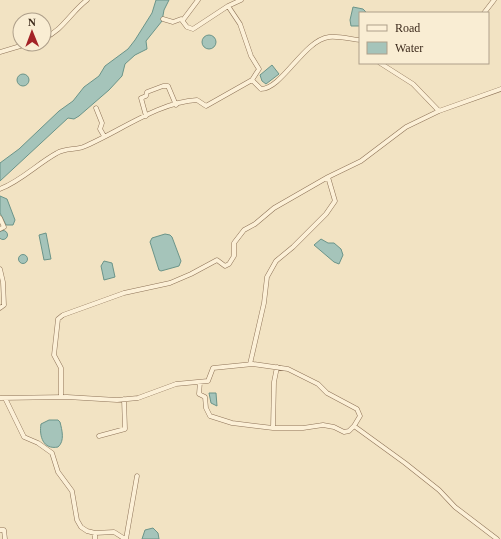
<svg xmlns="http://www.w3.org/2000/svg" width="501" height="539" viewBox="0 0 501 539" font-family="Georgia,serif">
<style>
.water{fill:#a5c4ba;stroke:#6b9489}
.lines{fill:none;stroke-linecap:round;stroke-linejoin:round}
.minor-casing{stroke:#8e7358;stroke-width:5}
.minor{stroke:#fcf0d7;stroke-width:4}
</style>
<rect width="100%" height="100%" fill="#f2e3c3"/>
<path class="water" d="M156,0H169L164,10L162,21L146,41L147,49L135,55L125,64L122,76L109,90L79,116L74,119L68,118L0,181V163L19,149L59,111L73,101L84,87L99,76L105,66L128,49L135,40L152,13Z
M353,7L363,9L366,12L360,13V26H351L350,20Z
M202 42a7 7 0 1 1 14 0a7 7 0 1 1-14 0Z
M272,65L279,74L266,84L262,81L260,75Z
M17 80a6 6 0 1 1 12 0a6 6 0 1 1-12 0Z
M0,196L7,199L15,220L13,225H6L0,213Z
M-1.5 235a4.5 4.5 0 1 1 9 0a4.5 4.5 0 1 1-9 0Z
M46,233L51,259L44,260L39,235Z
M165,234L170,235L172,237L181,261L179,266L161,271L159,270L150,242L152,238Z
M321,239L328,243H334L341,249L343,255L339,264L334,262L314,245Z
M18.5 259a4.5 4.5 0 1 1 9 0a4.5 4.5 0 1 1-9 0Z
M104,261L112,263L115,277L104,280L101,266Z
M209,393H216L217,406L211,403Z
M49,420H58L60,422C62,430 65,441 58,447C43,450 39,436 41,424Z
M153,528L158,533L159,539H142L145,530Z"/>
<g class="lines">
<g class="minor-casing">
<path id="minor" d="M484,13L494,0
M163,19L173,22L181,19L187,27L193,29L228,6
M183,20L198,0
M44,38C62,31 71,12 87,0
M0,52L27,44
M380,63L413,84L439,111
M252,80L261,89C282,89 304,40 329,37C339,36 350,39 360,40
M96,108L102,123L100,129L104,136
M146,116L141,98L146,96L147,92L163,86H168L176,105
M0,189C21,181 37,164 57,153C65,148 75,150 83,147C119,132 158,102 197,100L206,106L252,80L259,69L251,56L240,24L228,6L241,0
M0,218L4,227L0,229
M0,269L3,282L4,305L0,308
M250,364L264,303L267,277L276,261L293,247L326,214L335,201L328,177L361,161L406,127L439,111L501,89
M200,382L199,394L205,397L206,408L210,416L232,423L273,428L274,382L277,367
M61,397V368L54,355L58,319L63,315L124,293L170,283L191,274L217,260L225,266L229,264L234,256V243L244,230L255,224L274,208L328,177
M0,398L67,397L117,400L138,398L176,384L208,381L213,368L253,364L288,369L318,384L327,393L357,409L360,416L354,426L405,463L439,490L455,507L497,539
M5,398L24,437L38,443L52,453L58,472L72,491L77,520L81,527L87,531L95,533L114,532L125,539
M273,428H303L323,425L334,427L344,432L349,431L354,426
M99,436L125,429L124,399
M0,530H4L5,539
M95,539V533
M126,539L137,476"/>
</g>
<use href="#minor" class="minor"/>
</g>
<rect x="359" y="12" width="130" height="52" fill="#f9edd3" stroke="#ae9f8a"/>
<rect x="367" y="25" width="20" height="6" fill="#fcf0d7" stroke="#ae9f8a"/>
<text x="395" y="32" font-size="12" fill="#3d2b1d">Road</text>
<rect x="367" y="42" width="20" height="12" fill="#a5c4ba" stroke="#ae9f8a"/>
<text x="395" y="52" font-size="12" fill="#3d2b1d">Water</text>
<g transform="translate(32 32) rotate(359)"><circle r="19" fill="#f9edd3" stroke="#ae9f8a"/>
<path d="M0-3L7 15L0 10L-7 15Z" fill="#a32226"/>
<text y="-6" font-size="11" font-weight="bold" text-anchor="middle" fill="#3d2b1d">N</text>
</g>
</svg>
